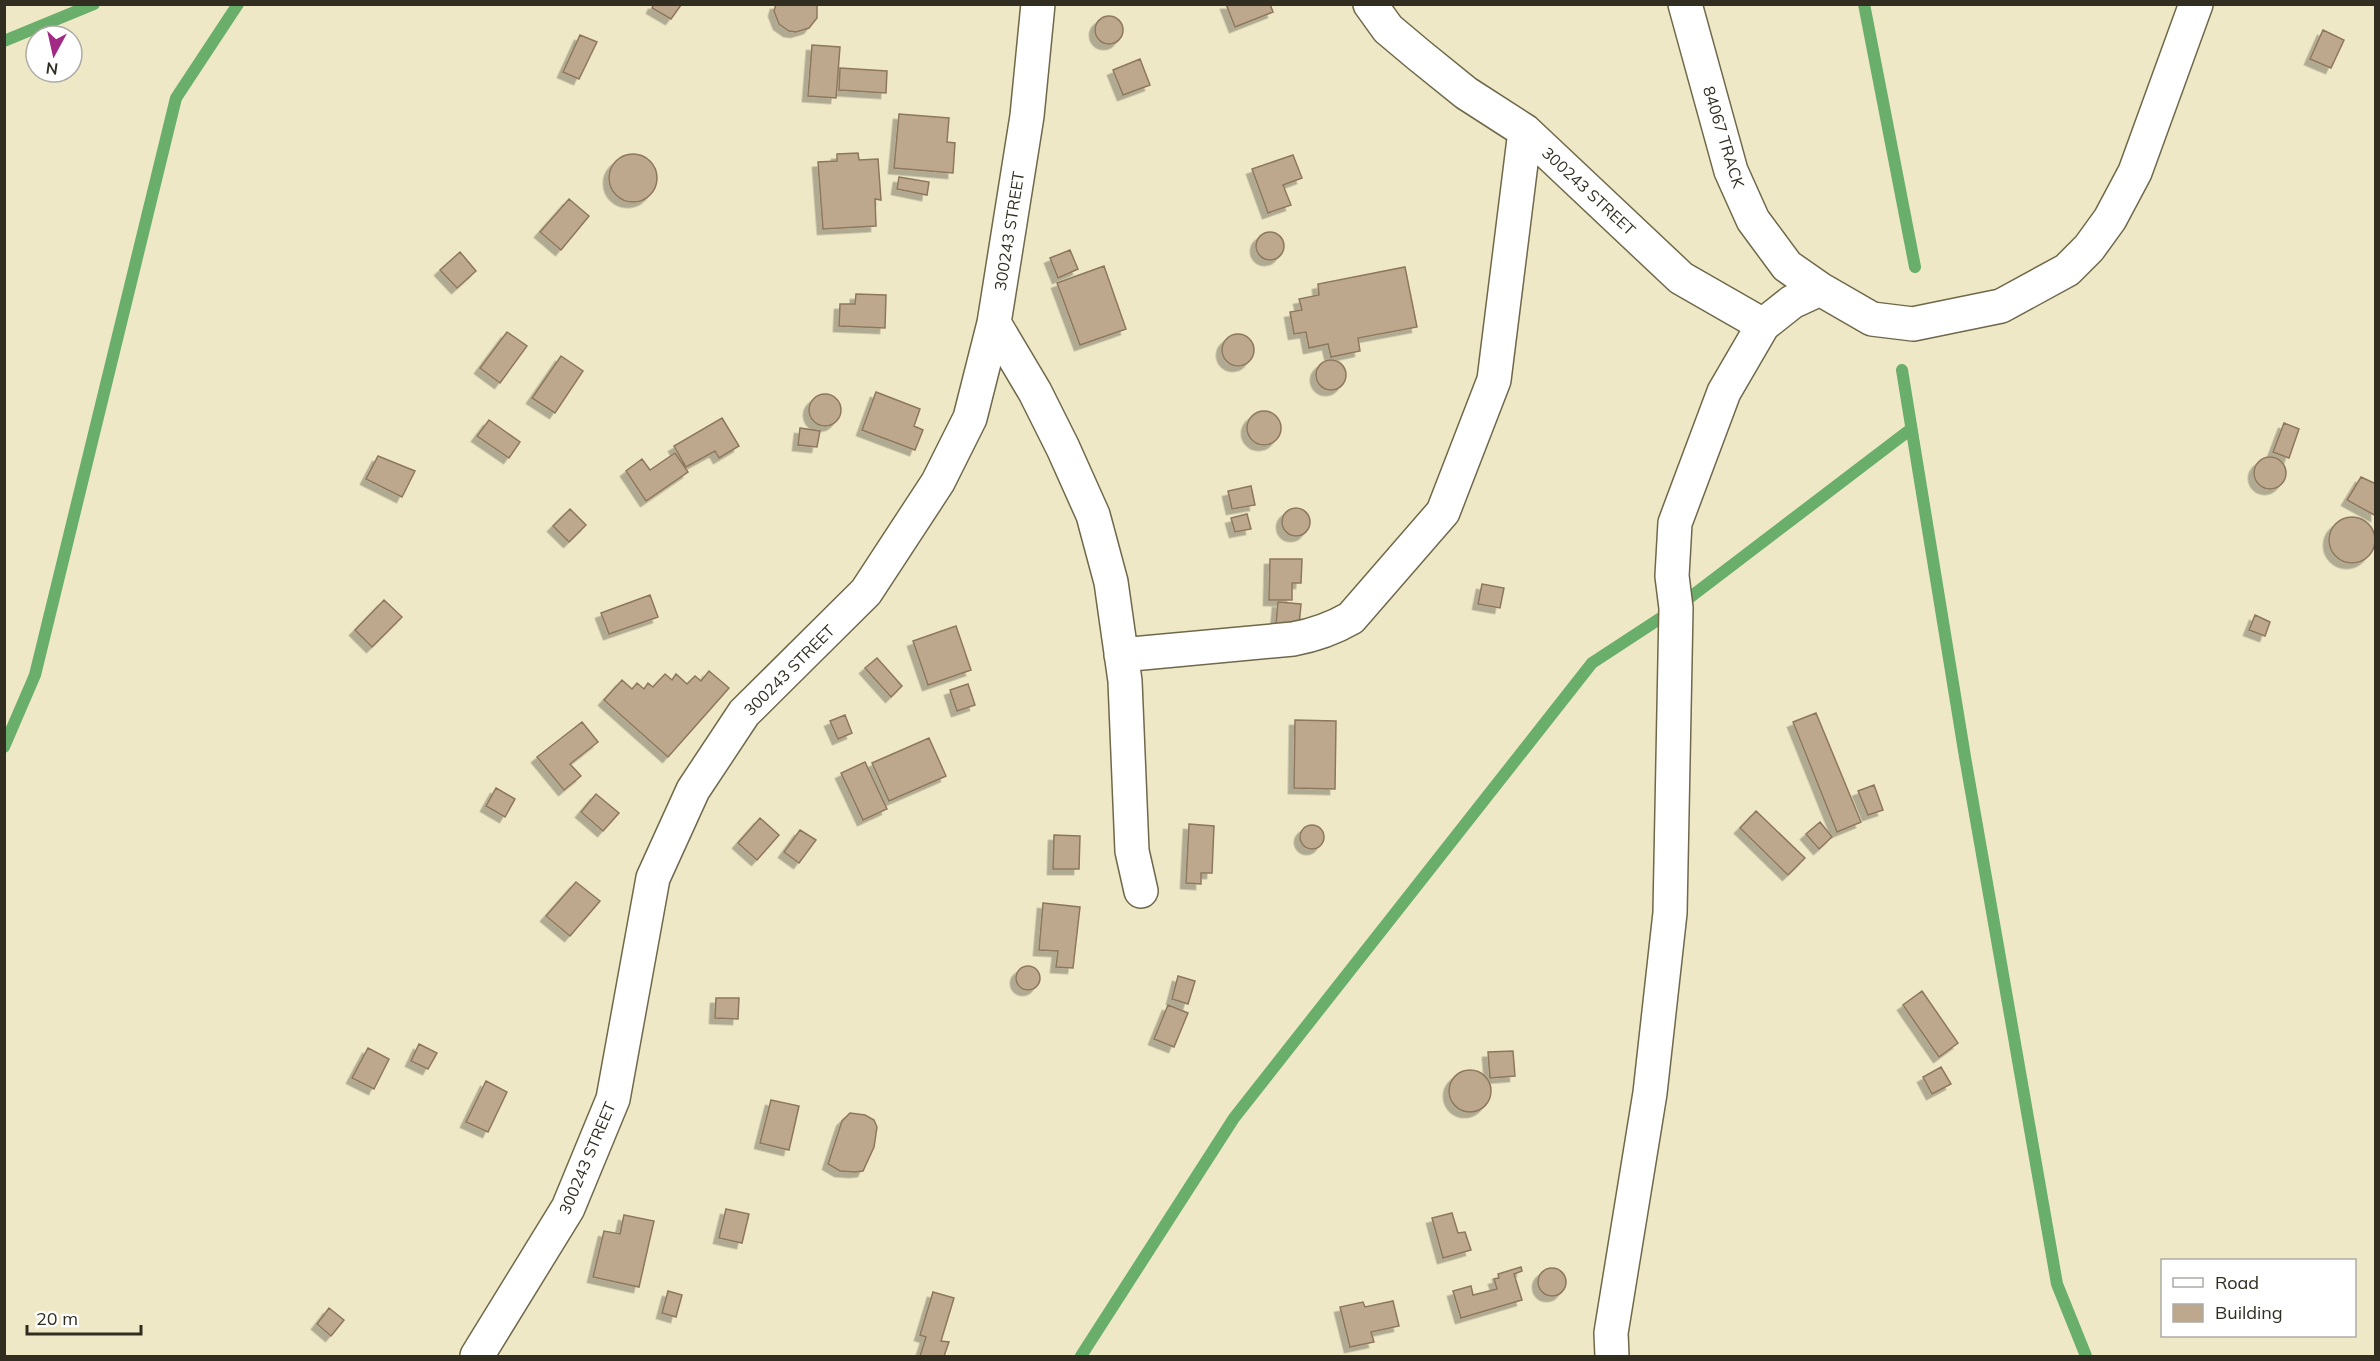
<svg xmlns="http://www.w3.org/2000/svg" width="2380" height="1361" viewBox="0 0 2380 1361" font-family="Mulish,sans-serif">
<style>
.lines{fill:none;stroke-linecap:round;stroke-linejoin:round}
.stream{stroke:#69ae6b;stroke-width:12}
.building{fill:#bea88d;stroke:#8d785e;stroke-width:1.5;filter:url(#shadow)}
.minor-casing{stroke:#6f684a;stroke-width:36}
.minor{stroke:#fff;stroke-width:33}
.labels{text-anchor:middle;stroke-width:4.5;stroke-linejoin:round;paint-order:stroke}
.street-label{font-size:16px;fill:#312e21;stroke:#fff}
</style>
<defs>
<filter id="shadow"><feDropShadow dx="-5.5" dy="5.5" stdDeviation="0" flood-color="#0004"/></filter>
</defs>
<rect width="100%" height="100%" fill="#efe8c6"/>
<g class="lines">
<path class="stream" d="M1864,4L1915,267
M4,41L94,4
M1902,370L1965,757L2057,1284L2086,1356
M4,747L35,675L176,98L238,4
M1081,1356L1234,1118L1592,663L1676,608L1911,429"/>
</g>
<path class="building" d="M654,4H679L681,5L671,19L652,8Z
M776,4H817V18L809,28L796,32L789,31L779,24L774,11Z
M1226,4H1270L1273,12L1235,27Z
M1095 30a14 14 0 1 1 28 0a14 14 0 1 1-28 0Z
M2323,30L2344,40L2331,68L2310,59Z
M580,35L597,42L579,79L563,72Z
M812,45L840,47L836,98L808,96Z
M1140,59L1150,85L1123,95L1113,70Z
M840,68L887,71L886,93L839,90Z
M899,114L949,118L947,142L955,143L953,173L894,168Z
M858,153L859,160L878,159L881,200L875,199L876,226L823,229L818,162L837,161V154Z
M609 178a24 24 0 1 1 48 0a24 24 0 1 1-48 0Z
M1293,155L1302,178L1283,185L1291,205L1268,213L1252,169Z
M899,177L929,182L927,195L897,189Z
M569,199L589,216L561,250L540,232Z
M1256 246a14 14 0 1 1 28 0a14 14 0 1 1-28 0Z
M1070,250L1078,269L1058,278L1050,258Z
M460,252L476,271L457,288L440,270Z
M1104,266L1126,329L1080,345L1057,283Z
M1405,267L1417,327L1358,338L1360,351L1331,357L1328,344L1309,348L1306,332L1294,334L1290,312L1302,310L1299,299L1319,295L1318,284Z
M856,294L886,295L885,328L839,326L840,304H855Z
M507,332L527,346L500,383L480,368Z
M1222 350a16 16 0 1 1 32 0a16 16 0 1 1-32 0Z
M561,356L583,371L555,413L532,398Z
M1316 375a15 15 0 1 1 30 0a15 15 0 1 1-30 0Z
M876,392L920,409L914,426L923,430L915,450L862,430Z
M809 410a16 16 0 1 1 32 0a16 16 0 1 1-32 0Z
M1247 428a17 17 0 1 1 34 0a17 17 0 1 1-34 0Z
M722,418L739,446L719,458L715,451L686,467L674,446Z
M489,420L520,442L509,458L477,436Z
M2284,423L2299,429L2289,458L2273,452Z
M800,428L820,431L817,447L798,445Z
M675,453L688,472L646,501L626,471L642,459L650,470Z
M378,456L415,471L402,497L366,479Z
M2254 473a16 16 0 1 1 32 0a16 16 0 1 1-32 0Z
M2361,477L2376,484V516L2347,500Z
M1251,486L1255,505L1232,509L1228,491Z
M1282 522a14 14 0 1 1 28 0a14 14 0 1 1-28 0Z
M570,509L586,525L569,542L553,526Z
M1247,514L1251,529L1235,532L1231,518Z
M2329 540a23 23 0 1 1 46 0a23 23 0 1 1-46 0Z
M1270,559H1302L1301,583H1292V600H1269Z
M1482,584L1504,588L1500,608L1478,604Z
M650,595L658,617L609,634L601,613Z
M384,600L402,617L372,647L355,630Z
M1278,602L1301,604L1299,626L1276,624Z
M2255,615L2270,622L2265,636L2249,630Z
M956,626L971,670L928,685L913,641Z
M877,658L902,686L891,697L865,668Z
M709,671L729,688L668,757L604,700L622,680L632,689L637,683L644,689L648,683L653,687L665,674L672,680L676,674L687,684L695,676L701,681Z
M968,684L975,705L957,711L950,690Z
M1816,713L1861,822L1837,832L1793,722Z
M845,715L852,733L838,739L830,721Z
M1295,720L1336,721L1335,789L1294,788Z
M582,722L598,742L570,764L581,776L564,790L537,757Z
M929,738L946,776L889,801L872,763Z
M865,762L887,809L863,820L841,773Z
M1874,785L1883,810L1868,815L1858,791Z
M496,788L515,799L505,817L486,806Z
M596,794L619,813L603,831L581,812Z
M1756,811L1805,858L1788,875L1740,828Z
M760,818L779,835L757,860L738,843Z
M1820,822L1832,837L1819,849L1806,834Z
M1189,824L1214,826L1212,873H1201V884L1186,883Z
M1300 837a12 12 0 1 1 24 0a12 12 0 1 1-24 0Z
M800,830L816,840L799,863L784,852Z
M1054,835L1080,836L1079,869H1053Z
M576,882L600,901L570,936L546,916Z
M1043,903L1080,907L1073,968L1056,967L1058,951L1039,950Z
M1016 978a12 12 0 1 1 24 0a12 12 0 1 1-24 0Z
M1178,976L1195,981L1188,1004L1172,999Z
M1922,991L1958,1043L1939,1057L1903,1005Z
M716,998H739L738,1019L715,1018Z
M1168,1005L1188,1013L1174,1047L1154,1039Z
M419,1044L437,1053L428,1069L411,1061Z
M368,1048L389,1059L374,1089L352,1078Z
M1513,1051L1515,1076L1490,1078L1488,1052Z
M1941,1067L1951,1084L1932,1094L1923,1077Z
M1449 1091a21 21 0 1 1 42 0a21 21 0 1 1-42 0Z
M486,1081L507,1092L488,1132L466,1122Z
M771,1100L799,1106L789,1150L760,1143Z
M850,1113L865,1115L874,1120L877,1127L874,1147L863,1171L855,1172L840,1171L828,1164L842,1121Z
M726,1209L749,1214L742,1243L719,1238Z
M1452,1213L1458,1233L1465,1232L1471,1250L1443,1258L1432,1218Z
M624,1215L654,1221L639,1287L593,1277L604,1231L620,1234Z
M1521,1267L1522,1271L1514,1274L1522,1300L1461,1318L1453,1291L1471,1286L1473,1295L1497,1289L1494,1279L1499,1278L1498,1274Z
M1538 1282a14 14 0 1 1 28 0a14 14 0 1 1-28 0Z
M668,1291L682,1295L676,1317L662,1313Z
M933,1292L954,1298L941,1341L949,1342L944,1356H920L926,1337L920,1335Z
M1393,1301L1399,1326L1371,1332L1374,1342L1350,1347L1340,1307L1363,1302L1365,1307Z
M329,1308L344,1320L331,1336L317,1324Z"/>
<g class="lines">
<g class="minor-casing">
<path id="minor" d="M1370,4L1388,29L1419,55L1466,93L1525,131L1681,278L1763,325L1792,302L1820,289
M1685,4L1731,171L1753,220L1787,266L1820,289L1872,319L1913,324L2001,306L2067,270L2089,248L2110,219L2135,172L2196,4
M994,323L1035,392L1063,448L1093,515L1111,582L1125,681L1132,851L1141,891
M1121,655L1293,639C1315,635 1332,629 1351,618L1443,512L1494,380L1525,131
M477,1356L568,1208L613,1099L653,878L693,790L744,713L866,592L938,482L970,418L994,323L1027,116L1038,4
M1612,1356L1611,1333L1650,1093L1670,913L1676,608L1672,576L1675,523L1724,392L1763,325"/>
</g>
<use href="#minor" class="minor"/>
</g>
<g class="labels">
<g class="street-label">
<text transform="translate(1724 137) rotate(73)" y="6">84067 TRACK</text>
<text transform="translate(1589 191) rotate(43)" y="6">300243 STREET</text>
<text transform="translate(1009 231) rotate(-81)" y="6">300243 STREET</text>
<text transform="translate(789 670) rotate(-45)" y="6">300243 STREET</text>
<text transform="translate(587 1158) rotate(-67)" y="6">300243 STREET</text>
</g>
</g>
<rect width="2380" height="1361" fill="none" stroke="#312e21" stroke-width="12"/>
<rect x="2161" y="1259" width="195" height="78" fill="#ffffff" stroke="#adaba6" stroke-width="1.5"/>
<rect x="2173" y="1278" width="30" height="9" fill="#ffffff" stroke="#adaba6" stroke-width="1.5"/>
<text x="2215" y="1289" font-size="18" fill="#312e21">Road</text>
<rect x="2173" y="1304" width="30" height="18" fill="#bea88d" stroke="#adaba6" stroke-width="1.5"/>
<text x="2215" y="1319" font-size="18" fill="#312e21">Building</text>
<g transform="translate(54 54) rotate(188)"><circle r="28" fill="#ffffff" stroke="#adaba6" stroke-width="1.5"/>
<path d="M0-4.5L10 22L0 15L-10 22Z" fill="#a02a84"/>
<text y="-9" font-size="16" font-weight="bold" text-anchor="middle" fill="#312e21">N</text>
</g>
<path d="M27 1325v9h114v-9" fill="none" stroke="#312e21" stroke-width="3"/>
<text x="36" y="1325" font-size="18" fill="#312e21" stroke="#ffffff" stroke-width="4.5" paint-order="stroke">20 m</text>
</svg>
